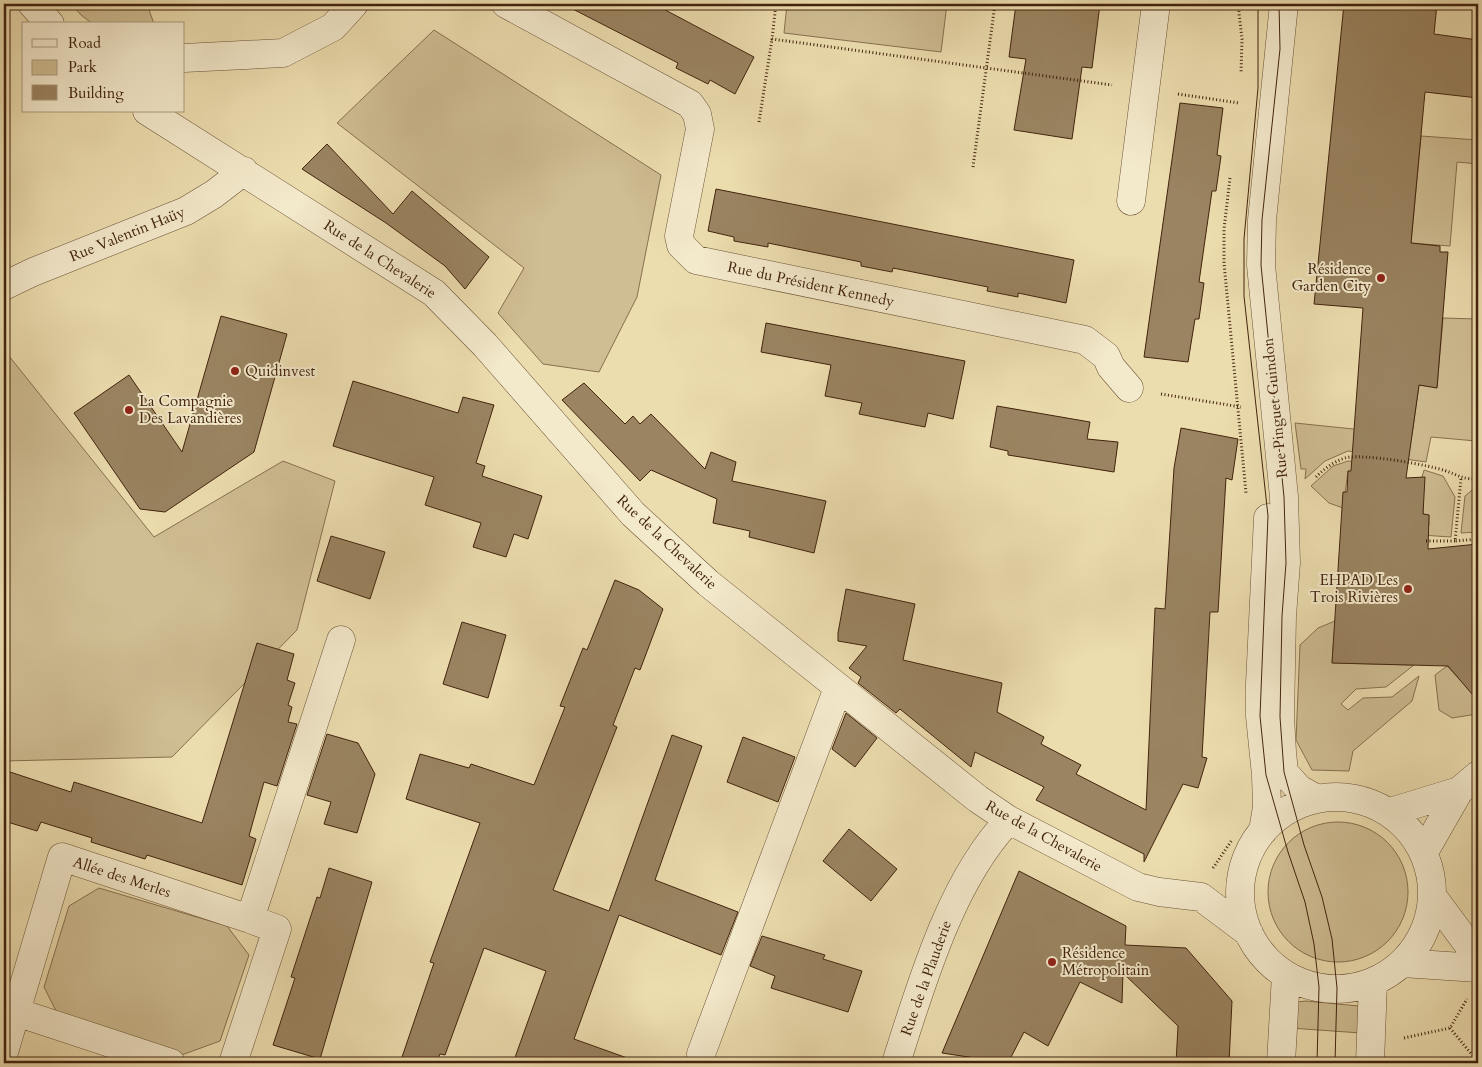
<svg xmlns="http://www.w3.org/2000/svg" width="1482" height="1067" viewBox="0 0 1482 1067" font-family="Cardo,serif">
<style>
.green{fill:#cfbd93;stroke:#887050}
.building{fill:#9a8461;stroke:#42230d}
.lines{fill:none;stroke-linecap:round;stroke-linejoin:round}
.minor-casing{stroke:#6c5236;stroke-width:29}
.path{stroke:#42230d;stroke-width:3;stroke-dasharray:1 2.5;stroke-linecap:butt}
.minor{stroke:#f3e9cb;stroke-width:28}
.tram{stroke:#42230d;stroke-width:1}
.poi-dot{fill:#8f2418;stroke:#f3e9cb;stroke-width:2}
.labels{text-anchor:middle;stroke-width:4;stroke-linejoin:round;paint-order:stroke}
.street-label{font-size:15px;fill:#42230d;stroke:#f3e9cb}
.poi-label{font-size:15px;fill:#42230d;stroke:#f3e9cb;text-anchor:start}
</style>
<rect width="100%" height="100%" fill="#ecddaf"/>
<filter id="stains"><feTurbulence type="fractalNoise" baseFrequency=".004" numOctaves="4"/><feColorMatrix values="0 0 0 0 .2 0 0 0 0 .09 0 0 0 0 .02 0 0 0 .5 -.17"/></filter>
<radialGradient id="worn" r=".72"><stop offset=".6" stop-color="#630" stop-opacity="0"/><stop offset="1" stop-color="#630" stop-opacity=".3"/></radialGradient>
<path class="green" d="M71,4H147L154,24H93L81,15Z
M787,4H947L941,52L784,33Z
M434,30L661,175L637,297L599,372L543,364L498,313L524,268L337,123Z
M1421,136L1478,140V164L1457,162L1450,246L1411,243Z
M1443,318L1478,319V473L1475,469L1476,441L1431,437L1426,462L1348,451L1325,461L1305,479L1306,469H1301L1295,423L1412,435L1419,385L1437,387Z
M5,351L154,537L283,461L335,481L297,630L172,757L4,761Z
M1348,461L1375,463L1381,475L1348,471L1343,508L1329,503L1311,486L1333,466Z
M1424,470L1443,476L1455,497L1451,537L1421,535L1429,525V515L1423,514L1422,477Z
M1478,485V532L1461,533L1465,496Z
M1335,621L1332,663L1414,665L1386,687L1356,689L1341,704L1348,710L1363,698L1392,697L1419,676L1412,701L1353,751L1349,771L1312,770L1296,740L1300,645L1318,628Z
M1447,666L1465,685L1467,684L1478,696L1477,714L1452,718L1439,710L1435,675Z
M1268 892a70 70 0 1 1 140 0a70 70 0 1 1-140 0Z
M99,888L227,926L249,955L220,1041L176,1057L60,1019L44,987L69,906Z
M1306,1001L1359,1006L1361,1033L1290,1028L1297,1002Z"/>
<path class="building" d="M563,4H654L754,57L735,94L710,80L708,84L676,68L678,63Z
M1016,4H1100L1092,68L1082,67L1072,139L1014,130L1026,59L1009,57Z
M1344,4H1437L1434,34L1478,40V98L1425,92L1411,243L1440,246V252H1448L1437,388L1419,385L1406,478L1425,477L1423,514L1429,515L1428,549L1478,544V701L1448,666L1332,663L1343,492H1347L1348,471H1351L1363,308L1314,304Z
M1180,103L1223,108L1217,155L1221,156L1216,191H1212L1199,282L1204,283L1199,319H1195L1188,362L1144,357Z
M327,144L393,214L412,191L489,257L465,289L445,266L386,223L302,169Z
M716,189L1074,260L1066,303L1018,293V297L987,291L988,287L893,268L892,272L861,266V262L768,243V247L734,241V237L708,231Z
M221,316L287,334L254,452L165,512L140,509L74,413L129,375L182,452Z
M766,323L965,361L953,419L928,413L925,427L859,414L862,403L825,396L831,365L761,352Z
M353,381L458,413L463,397L494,405L476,463L485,466L482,476L542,496L528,539L514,534L506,557L473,547L481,523L425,505L434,477L333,446Z
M584,383L625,424L633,416L640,424L651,414L705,469L711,452L736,462L732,481L826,501L814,553L749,537L750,531L713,523L717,499L651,470L640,481L562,400Z
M997,406L1090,422L1087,439L1118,442L1114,472L1008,455V451L990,447Z
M1181,428L1238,439L1232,480L1226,478L1218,612H1210L1202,757L1207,758L1198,788L1183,784L1144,862V854L1036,800L1044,787L975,752L971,767L900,709L896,713L858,683L861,677L849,668L867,646L838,641V633L846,589L915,604L903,660L1002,683L997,712L1044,737L1041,744L1081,765L1076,774L1146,810L1155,608L1165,609L1174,468Z
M331,536L385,552L370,599L317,581Z
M615,580L639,590L663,609L640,670L635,668L613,725L617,727L553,890L609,911L672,735L702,746L655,880L738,912L721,955L619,915L574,1039L630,1059L629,1063H513L546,971L484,948L445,1055L440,1054L436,1063H400L434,963L430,962L480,823L406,799L420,754L469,768L471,764L534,785L565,707L560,706L583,648L587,650Z
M462,622L506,635L488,698L443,684Z
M257,643L294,654L287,680L295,683L288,705L292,707L288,722L297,724L277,786L264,782L249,836L256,839L242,885L147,855L145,859L91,842L92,838L41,822L37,831L4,821V791L10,772L71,792L74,782L202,823Z
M846,713L877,738L855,767L832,749Z
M327,734L358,743L375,774L357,833L324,824L331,802L307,795Z
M743,737L795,757L778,802L727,782Z
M849,829L897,869L871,901L823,861Z
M329,868L372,882L320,1059L273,1045L295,978L291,977L317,897L320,898Z
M1019,871L1126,926L1125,945L1186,948L1232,1001L1229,1063H1176L1178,1026L1123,973L1122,1003L1080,982L1048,1046L1024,1032L1008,1063L942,1053Z
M762,936L825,955L823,959L862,971L848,1012L771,988L775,976L750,966Z"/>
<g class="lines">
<g class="minor-casing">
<path id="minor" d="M32,4L50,24
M506,4L690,104L697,114L700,129L679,236L681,245L696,260L1085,340L1106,356L1111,367L1129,388
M1284,4L1262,220L1261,265L1284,497L1286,563L1282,616L1280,717L1282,752L1284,772L1299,789L1315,798
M184,58L283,53L333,27L354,4
M147,111L434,293L485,345L633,514L708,583L978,799L1009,820L1138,887L1159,892L1201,897L1249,933
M1131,201L1156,4
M4,286L33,272L186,211L214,194L244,171
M1240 893a96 96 0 1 1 192 0a96 96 0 1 1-192 0Z
M1390,812L1459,791
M1263,831L1267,807L1266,775L1260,716V684L1268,518
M1424,852L1459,791L1478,775
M1433,897L1478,958
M1402,963L1478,968
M16,1012L171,1063
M4,1052L62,857L250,919L341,640
M701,1054L838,688
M233,1063L277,929L250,919
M896,1063C921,985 951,880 1009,820
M1281,1063L1286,975
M1370,1063L1373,982"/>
</g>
<path class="path" d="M776,4L772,39L1112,85
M1238,4L1242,39L1241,73
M1178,94L1239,103
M759,122L772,39
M973,167L995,4
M1230,178L1224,229V263L1246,493
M1161,394L1241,407
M1316,477C1324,469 1333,462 1345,458C1362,453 1431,465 1449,472C1462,477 1463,479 1478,479
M1461,479L1455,541L1478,539
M1426,541H1455
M1213,868L1232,840
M1450,1028L1478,1062
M1404,1038L1450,1028L1467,999"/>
<use href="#minor" class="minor"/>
<path class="tram" d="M1258,4V88L1244,239V296L1268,516L1260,716L1266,775L1288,852L1305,902L1314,944L1319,987L1317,1063
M1279,4L1280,49L1262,220L1261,265L1284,497L1286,563L1282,616L1280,717L1284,772L1304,845L1322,897L1332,939L1337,988L1335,1063"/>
</g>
<g class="poi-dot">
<circle cx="1381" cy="278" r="5"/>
<circle cx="235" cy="371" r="5"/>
<circle cx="129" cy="410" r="5"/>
<circle cx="1408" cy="589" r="5"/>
<circle cx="1052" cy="962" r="5"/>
</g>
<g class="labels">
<g class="street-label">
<text transform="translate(127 234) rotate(-22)" y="5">Rue Valentin Haüy</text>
<text transform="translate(380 259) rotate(33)" y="5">Rue de la Chevalerie</text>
<text transform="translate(811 284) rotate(12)" y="5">Rue du Président Kennedy</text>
<text transform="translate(1275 408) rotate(-96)" y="5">Rue Pinguet Guindon</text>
<text transform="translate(667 542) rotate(43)" y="5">Rue de la Chevalerie</text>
<text transform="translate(1044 836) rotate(29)" y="5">Rue de la Chevalerie</text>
<text transform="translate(122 877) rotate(18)" y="5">Allée des Merles</text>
<text transform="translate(926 978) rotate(-70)" y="5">Rue de la Plauderie</text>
</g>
<g class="poi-label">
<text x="1371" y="274" text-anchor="end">Résidence<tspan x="1371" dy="17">Garden City</tspan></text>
<text x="245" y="376">Quidinvest</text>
<text x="139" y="406">La Compagnie<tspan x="139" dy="17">Des Lavandières</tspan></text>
<text x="1398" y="585" text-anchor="end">EHPAD Les<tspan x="1398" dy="17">Trois Rivières</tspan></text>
<text x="1062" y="958">Résidence<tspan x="1062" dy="17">Métropolitain</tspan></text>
</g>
</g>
<rect width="1482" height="1067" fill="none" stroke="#ecddaf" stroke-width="20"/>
<rect x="5" y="5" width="1472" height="1057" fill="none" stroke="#42230d" stroke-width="2.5"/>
<rect x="10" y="10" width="1462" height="1047" fill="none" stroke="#42230d"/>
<rect x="22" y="22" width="162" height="90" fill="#f3e9cb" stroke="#ac9a7f"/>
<rect x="32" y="39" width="25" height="8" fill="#f3e9cb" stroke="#ac9a7f"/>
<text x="68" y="48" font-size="15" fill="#42230d">Road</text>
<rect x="32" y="60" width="25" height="15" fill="#cfbd93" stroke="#ac9a7f"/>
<text x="68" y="72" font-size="15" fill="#42230d">Park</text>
<rect x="32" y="85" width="25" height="15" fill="#9a8461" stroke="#ac9a7f"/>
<text x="68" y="98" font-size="15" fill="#42230d">Building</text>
<rect width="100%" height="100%" filter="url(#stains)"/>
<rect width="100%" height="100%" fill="url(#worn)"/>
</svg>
